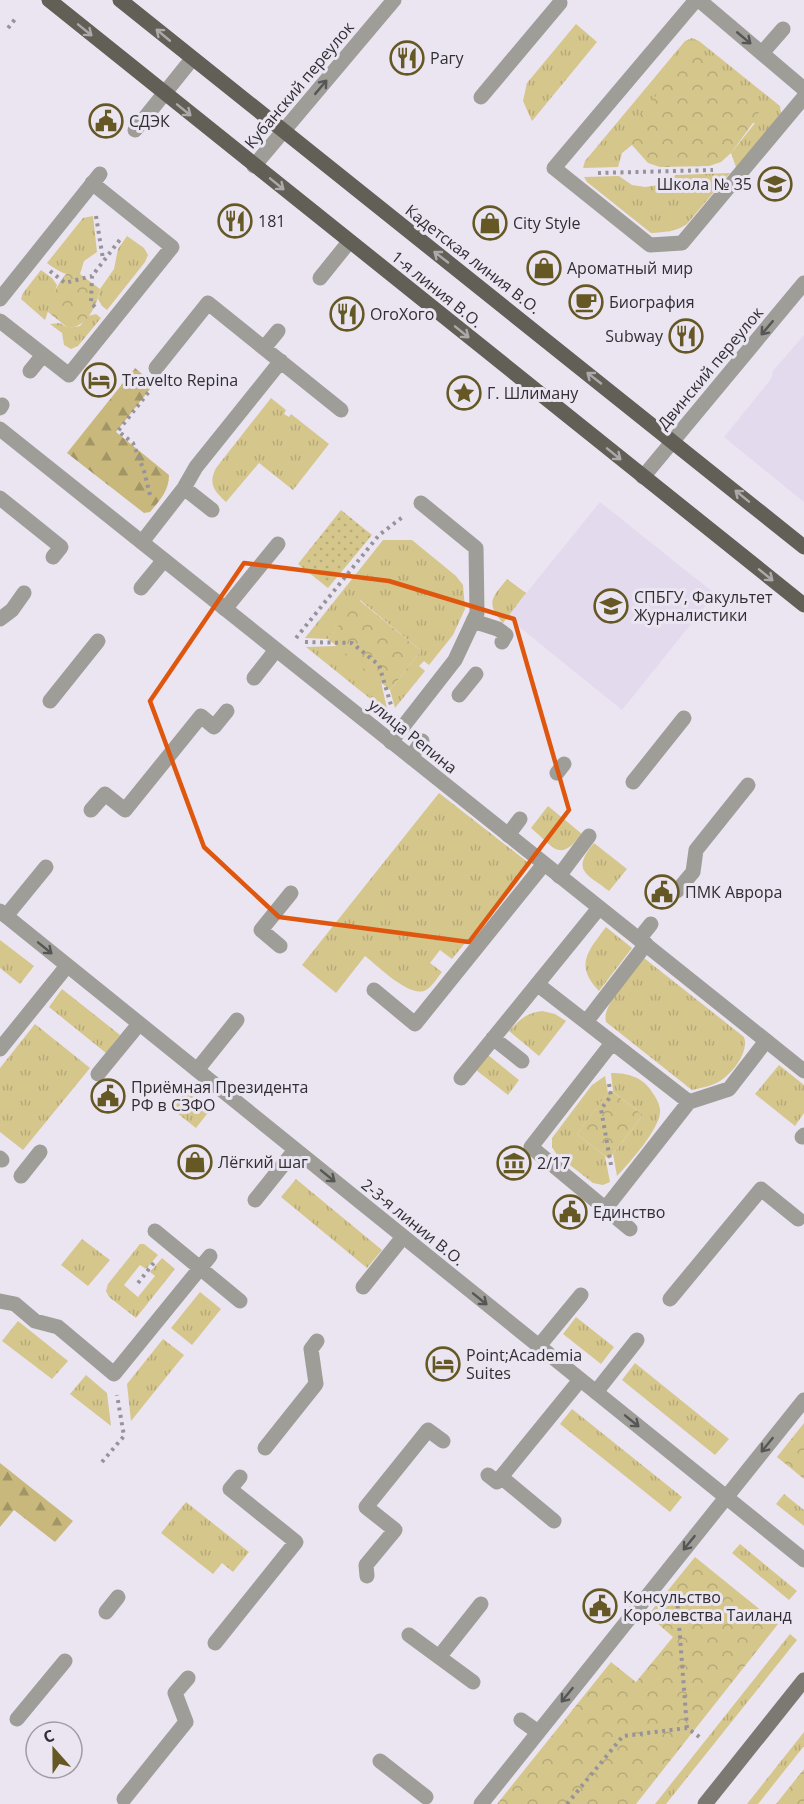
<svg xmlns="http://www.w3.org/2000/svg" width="804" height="1804" viewBox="0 0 804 1804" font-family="'Open Sans',sans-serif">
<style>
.built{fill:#e3daee}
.grass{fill:url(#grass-tufts)}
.forest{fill:url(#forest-firs)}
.park{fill:url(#park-crowns)}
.garden{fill:url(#garden-dots)}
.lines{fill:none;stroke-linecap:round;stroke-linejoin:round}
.path{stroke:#97939c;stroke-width:4;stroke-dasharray:3 4.5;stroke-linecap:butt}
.lane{stroke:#9e9d97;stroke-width:15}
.street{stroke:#9e9d97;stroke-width:15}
.secondary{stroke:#7b7971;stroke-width:15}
.primary{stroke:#625f56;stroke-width:15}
.oneway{stroke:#ada9ab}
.oneway2{stroke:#575657}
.marked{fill:none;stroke:#df570e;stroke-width:4.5;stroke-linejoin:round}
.labels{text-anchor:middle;stroke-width:6;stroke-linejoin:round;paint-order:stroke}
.poi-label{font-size:16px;fill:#312f34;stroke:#eae5f1;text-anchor:start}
.street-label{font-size:16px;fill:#312f34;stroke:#eae5f1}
</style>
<defs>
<pattern id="grass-tufts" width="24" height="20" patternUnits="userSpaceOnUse" patternTransform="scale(1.5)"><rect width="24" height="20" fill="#d5c68c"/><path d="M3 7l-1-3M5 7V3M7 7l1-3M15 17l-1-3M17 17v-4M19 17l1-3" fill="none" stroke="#b7aa79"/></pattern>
<pattern id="forest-firs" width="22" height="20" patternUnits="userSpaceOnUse" patternTransform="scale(1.5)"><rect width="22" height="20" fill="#c8b87c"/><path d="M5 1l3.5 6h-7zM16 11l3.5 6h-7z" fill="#a39666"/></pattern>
<pattern id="park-crowns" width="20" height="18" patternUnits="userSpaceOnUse" patternTransform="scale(1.5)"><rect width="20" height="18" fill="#d5c68c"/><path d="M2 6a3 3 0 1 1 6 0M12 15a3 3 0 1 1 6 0" fill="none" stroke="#b7aa79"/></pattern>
<pattern id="garden-dots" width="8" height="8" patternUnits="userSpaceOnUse" patternTransform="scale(1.5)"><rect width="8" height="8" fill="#d5c68c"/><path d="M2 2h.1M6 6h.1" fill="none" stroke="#b7aa79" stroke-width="1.8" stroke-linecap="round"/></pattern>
</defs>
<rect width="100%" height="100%" fill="#eae5f1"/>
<path class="built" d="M804,335V502L724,437L771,379L773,371Z
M600,502L715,594L622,710L507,617Z"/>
<path class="grass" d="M576,24L597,42L532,121L523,101L527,83Z
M692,38L699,41L780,106L781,114L736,167L731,153L755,123L632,131V145L622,153L618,167L583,168L585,161L685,41Z
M730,173L687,224C675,232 665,232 651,233L587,182L584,177L619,176L632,185L645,187L659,185L676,175Z
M93,216L97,252L84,261L80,274C66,277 58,271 47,263L83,218Z
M127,236L144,248L148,255L145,262L107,310L102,306L98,299L100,289L114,269L118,249Z
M41,270L52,278L57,285L45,320L21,299L23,293Z
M96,314L101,318L78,346L71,349L64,345L62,333L50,324L60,323L68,328L80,326L88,316Z
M271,398L286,410L284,414L289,417L291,414L329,444L293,490L259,463L226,502C214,491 208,484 216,468Z
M383,540H412L456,576L463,585L465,609L453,635L429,665L424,661L419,666L425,671L395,708L390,690L421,651L360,600L328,639L305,638Z
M507,579L526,593L503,623C485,602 492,598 507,579Z
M337,646L381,682L388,713L306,647Z
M439,793L530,864L452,959L440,950L430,963L442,972C437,978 432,987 426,990C410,999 377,965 365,956L336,993L302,965Z
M548,806L582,834C559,863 555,848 531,828Z
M594,843L627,869L609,891C586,873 571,871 594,843Z
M606,927L632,948L599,991C574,965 588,951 606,927Z
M0,940L34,966L20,984L0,968Z
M644,958L744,1037C749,1052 733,1073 720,1081C712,1086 701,1088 692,1090L606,1022C601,1005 634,972 644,958Z
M62,989L120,1035L106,1053L49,1007Z
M542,1011L555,1014L566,1021L539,1056L509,1031C520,1019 527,1013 542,1011Z
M35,1024L90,1068L23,1150L0,1132V1068Z
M488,1055L519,1080L508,1095L476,1070Z
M779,1065L804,1085V1113L795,1126L755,1094Z
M611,1073C628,1073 643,1077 652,1092C656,1097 659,1103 660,1109C662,1127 629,1163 617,1176L613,1154L643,1115L613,1092Z
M605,1076L608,1093L577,1134L605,1156L610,1182L603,1185L593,1183L557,1155L552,1147V1138L592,1085Z
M186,1091L210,1110L196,1128L172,1109Z
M296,1179L382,1250L367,1268L281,1197Z
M82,1239L110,1260L88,1286L61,1265Z
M140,1244H144L158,1255L146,1269L140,1265L124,1285L138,1297L155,1276L150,1272L162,1258L175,1269L136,1318L109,1297L106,1291L108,1284Z
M200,1292L221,1309L192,1345L171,1328Z
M576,1317L614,1347L601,1364L563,1334Z
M18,1321L68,1361L52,1379L2,1341Z
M163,1339L184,1355L131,1421L127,1384Z
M635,1363L729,1439L715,1455L622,1380Z
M86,1375L107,1393L111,1426L70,1394Z
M572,1409L682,1497L670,1512L560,1424Z
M784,1494L804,1510V1526L776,1504Z
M186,1502L249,1552L233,1572L222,1563L213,1574L161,1533Z
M740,1544L797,1591L789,1600L732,1553Z
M790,1634L797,1640L666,1804H655Z
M804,1732V1746L758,1804H747Z"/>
<path class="forest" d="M135,368L154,384L116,432L169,475C169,491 160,500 150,512L144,513L67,453Z
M0,1463L73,1521L55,1542L14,1510L0,1527Z"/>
<path class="park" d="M694,54L702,57L753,99L759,110L758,116L731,153L721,162L709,166L660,167L648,163L632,145V131L637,119L688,57Z
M66,274H80L100,289C97,306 86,328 68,328L48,312C50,298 57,285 66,274Z
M359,600L421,651L390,690L328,639Z
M610,1090L643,1115L609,1159L577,1134Z
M804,1423V1479L777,1457Z
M695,1557L778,1624L636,1804H497L611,1662L636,1682L673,1637L648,1615Z
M804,1769V1804H776Z"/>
<path class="garden" d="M341,510L372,535L328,588L298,564Z"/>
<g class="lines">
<path class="path" d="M8,28L16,18
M598,173L713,170
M96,216L103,259
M50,271L65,283L92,276
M95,307L91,303L92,276L122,237
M150,495L144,471L133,443L118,431L151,389
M296,638L379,535L404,516
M305,642L352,643L379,665L391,705
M609,1084L611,1096L601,1109L611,1165
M138,1283L156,1260
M102,1462L124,1436L117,1395
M677,1598L687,1728L701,1738
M567,1804L623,1736L687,1728"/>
<path class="lane" d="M696,0L554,168L650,245L682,243L804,97
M762,53L783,29
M481,97L560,3
M135,130L192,59
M320,278L349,242
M0,299L100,174
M0,321L69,375L172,247L92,183
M264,348L278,331
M156,368L208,303L341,410
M30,371L43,355
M0,408L2,405
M184,488L212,510
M0,498L61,547L53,557
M142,542L184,488L196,467L281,361
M141,588L164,560
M225,609L278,544
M0,619L12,610L24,593
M473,621L498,629L506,635L502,642
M254,678L276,650
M459,695L476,674
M50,701L98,641
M391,742L455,660L477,613L476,548L421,503
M411,757L422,741
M557,773L564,764
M633,782L684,718
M91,810L105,794L125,810L201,716L214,727L227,711
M508,835L520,819
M559,876L589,836
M677,891L693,872L696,850L748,785
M6,916L46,867
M639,939L651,924
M280,946L261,930L291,893
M537,984L689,1102L729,1089L766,1041
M374,990L415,1024L544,864
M586,1022L646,944
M493,1038L522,1061
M612,1043L531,1147L630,1229
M0,1049L67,966
M197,1070L237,1020
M98,1074L139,1024
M461,1078L599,908
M802,1137L804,1135
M0,1158L2,1160
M21,1176L40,1152
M255,1200L295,1150
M605,1209L689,1102
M155,1231L240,1301
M363,1287L403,1237
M670,1299L761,1189L798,1219
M0,1301L15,1304L35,1321L58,1327L114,1374L210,1256
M539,1346L581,1295
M596,1392L637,1340
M265,1448L316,1384L311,1349L317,1341
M488,1475L497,1482L580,1380
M501,1477L554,1521
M367,1576L366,1565L395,1530L366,1507L428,1430L443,1441
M106,1612L118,1597
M409,1635L473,1682
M215,1643L296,1542L230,1489L240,1477
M439,1657L481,1604
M17,1719L65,1661
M521,1720L538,1732
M380,1761L426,1797
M124,1799L186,1722L175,1693L188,1678"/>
<path class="street" d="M699,0L804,89
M254,166L394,0
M0,429L804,1071
M643,477L804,283
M0,911L804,1560
M481,1804L804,1400"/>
<path class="secondary" d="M705,1804L804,1680"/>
<path class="primary" d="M49,0L804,605
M120,0L804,547"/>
</g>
<defs><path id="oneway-shaft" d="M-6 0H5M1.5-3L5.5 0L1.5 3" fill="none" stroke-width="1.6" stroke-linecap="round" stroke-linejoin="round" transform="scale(1.5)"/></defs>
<g class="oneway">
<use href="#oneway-shaft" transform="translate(85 30) rotate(39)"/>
<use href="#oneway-shaft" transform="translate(163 35) rotate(-140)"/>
<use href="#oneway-shaft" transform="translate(184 110) rotate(39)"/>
<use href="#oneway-shaft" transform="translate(277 184) rotate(39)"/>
<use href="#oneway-shaft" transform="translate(441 257) rotate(-142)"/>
<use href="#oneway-shaft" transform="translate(462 332) rotate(39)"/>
<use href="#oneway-shaft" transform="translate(594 378) rotate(-142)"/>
<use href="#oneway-shaft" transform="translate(614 454) rotate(39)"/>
<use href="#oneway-shaft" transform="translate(742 496) rotate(-141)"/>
<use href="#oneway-shaft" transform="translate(766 575) rotate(39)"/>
</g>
<g class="oneway2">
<use href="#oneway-shaft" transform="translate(744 38) rotate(40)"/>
<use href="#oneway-shaft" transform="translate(321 87) rotate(-50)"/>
<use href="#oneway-shaft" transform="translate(767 328) rotate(130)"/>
<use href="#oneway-shaft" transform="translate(45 948) rotate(39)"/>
<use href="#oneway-shaft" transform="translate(328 1176) rotate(39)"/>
<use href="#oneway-shaft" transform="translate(480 1299) rotate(39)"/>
<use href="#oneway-shaft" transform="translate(632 1421) rotate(39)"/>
<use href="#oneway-shaft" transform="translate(767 1445) rotate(129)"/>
<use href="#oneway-shaft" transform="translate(689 1543) rotate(129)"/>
<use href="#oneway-shaft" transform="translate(567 1695) rotate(129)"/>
</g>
<path class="marked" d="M244,563L389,581L514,619L569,810L469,942L279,917L204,847L150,701Z"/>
<defs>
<g id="restaurant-ring" transform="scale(1.725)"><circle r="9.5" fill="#eae5f1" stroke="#655825" stroke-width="1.5"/><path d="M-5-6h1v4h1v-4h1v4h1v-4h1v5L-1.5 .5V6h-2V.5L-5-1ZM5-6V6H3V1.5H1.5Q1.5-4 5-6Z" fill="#655825"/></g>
<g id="civic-ring" transform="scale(1.725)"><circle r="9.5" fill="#eae5f1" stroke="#655825" stroke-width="1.5"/><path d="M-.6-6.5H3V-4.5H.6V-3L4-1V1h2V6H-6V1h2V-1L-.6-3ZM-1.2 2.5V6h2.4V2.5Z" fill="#655825"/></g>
<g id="school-ring" transform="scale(1.725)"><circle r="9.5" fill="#eae5f1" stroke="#655825" stroke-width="1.5"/><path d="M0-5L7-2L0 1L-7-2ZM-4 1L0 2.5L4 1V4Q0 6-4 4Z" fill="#655825"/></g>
<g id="shop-ring" transform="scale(1.725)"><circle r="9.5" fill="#eae5f1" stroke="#655825" stroke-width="1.5"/><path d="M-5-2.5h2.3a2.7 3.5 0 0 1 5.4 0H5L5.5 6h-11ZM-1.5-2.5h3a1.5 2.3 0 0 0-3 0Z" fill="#655825"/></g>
<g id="cafe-ring" transform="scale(1.725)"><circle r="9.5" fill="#eae5f1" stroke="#655825" stroke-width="1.5"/><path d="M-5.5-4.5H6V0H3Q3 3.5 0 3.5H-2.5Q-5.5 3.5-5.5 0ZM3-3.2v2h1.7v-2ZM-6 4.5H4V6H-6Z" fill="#655825"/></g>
<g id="hotel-ring" transform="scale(1.725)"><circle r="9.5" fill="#eae5f1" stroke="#655825" stroke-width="1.5"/><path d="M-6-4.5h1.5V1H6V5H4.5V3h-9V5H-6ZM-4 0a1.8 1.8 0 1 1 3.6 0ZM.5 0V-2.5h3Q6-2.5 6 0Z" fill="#655825"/></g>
<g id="sight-ring" transform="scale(1.725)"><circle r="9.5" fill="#eae5f1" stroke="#655825" stroke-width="1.5"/><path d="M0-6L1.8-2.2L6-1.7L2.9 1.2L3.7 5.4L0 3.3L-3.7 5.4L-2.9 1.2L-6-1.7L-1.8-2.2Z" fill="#655825"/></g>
<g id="university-ring" transform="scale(1.725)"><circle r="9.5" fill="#eae5f1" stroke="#655825" stroke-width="1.5"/><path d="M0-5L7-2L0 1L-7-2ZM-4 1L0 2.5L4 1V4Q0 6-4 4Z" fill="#655825"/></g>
<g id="museum-ring" transform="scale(1.725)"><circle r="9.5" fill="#eae5f1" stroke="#655825" stroke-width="1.5"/><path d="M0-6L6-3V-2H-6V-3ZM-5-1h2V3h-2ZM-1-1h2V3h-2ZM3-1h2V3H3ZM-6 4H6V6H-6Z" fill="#655825"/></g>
</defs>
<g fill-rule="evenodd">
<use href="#restaurant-ring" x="407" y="58"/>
<use href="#civic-ring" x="106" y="121"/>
<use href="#school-ring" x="775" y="184"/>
<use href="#restaurant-ring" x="235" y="221"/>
<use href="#shop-ring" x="490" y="223"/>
<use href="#shop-ring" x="544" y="268"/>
<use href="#cafe-ring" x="586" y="302"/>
<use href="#restaurant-ring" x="347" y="314"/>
<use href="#restaurant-ring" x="686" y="336"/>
<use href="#hotel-ring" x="99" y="380"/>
<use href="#sight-ring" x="464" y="393"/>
<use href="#university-ring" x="611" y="606"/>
<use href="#civic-ring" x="662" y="892"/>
<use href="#civic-ring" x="108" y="1096"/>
<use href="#shop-ring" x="195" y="1162"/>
<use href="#museum-ring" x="514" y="1163"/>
<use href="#civic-ring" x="570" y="1212"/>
<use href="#hotel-ring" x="443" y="1364"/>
<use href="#civic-ring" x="600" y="1606"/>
</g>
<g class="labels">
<g class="poi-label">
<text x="430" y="64">Рагу</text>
<text x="129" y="127">СДЭК</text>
<text x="752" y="190" text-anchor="end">Школа № 35</text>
<text x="258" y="227">181</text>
<text x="513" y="229">City Style</text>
<text x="567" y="274">Ароматный мир</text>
<text x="609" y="308">Биография</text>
<text x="370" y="320">ОгоХого</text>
<text x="663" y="342" text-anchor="end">Subway</text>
<text x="122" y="386">Travelto Repina</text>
<text x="487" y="399">Г. Шлиману</text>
<text x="634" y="603">СПБГУ, Факультет<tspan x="634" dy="18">Журналистики</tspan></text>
<text x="685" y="898">ПМК Аврора</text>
<text x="131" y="1093">Приёмная Президента<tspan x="131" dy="18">РФ в СЗФО</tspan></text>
<text x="218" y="1168">Лёгкий шаг</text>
<text x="537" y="1169">2/17</text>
<text x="593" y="1218">Единство</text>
<text x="466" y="1361">Point;Academia<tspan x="466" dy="18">Suites</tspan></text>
<text x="623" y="1603">Консульство<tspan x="623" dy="18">Королевства Таиланд</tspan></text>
</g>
<g class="street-label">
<text transform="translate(299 85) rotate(-50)" y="6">Кубанский переулок</text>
<text transform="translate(473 259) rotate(38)" y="6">Кадетская линия В.О.</text>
<text transform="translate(437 289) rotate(39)" y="6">1-я линия В.О.</text>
<text transform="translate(710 368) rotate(-50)" y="6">Двинский переулок</text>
<text transform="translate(413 736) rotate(39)" y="6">улица Репина</text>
<text transform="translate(413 1222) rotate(39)" y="6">2-3-я линии В.О.</text>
</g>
</g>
<g transform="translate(54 1750) rotate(339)"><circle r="28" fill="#eae5f1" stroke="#a09ca5" stroke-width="1.5"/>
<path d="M0-4.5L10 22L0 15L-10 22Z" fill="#655825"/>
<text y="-9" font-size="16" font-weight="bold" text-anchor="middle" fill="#312f34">С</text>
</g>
</svg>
